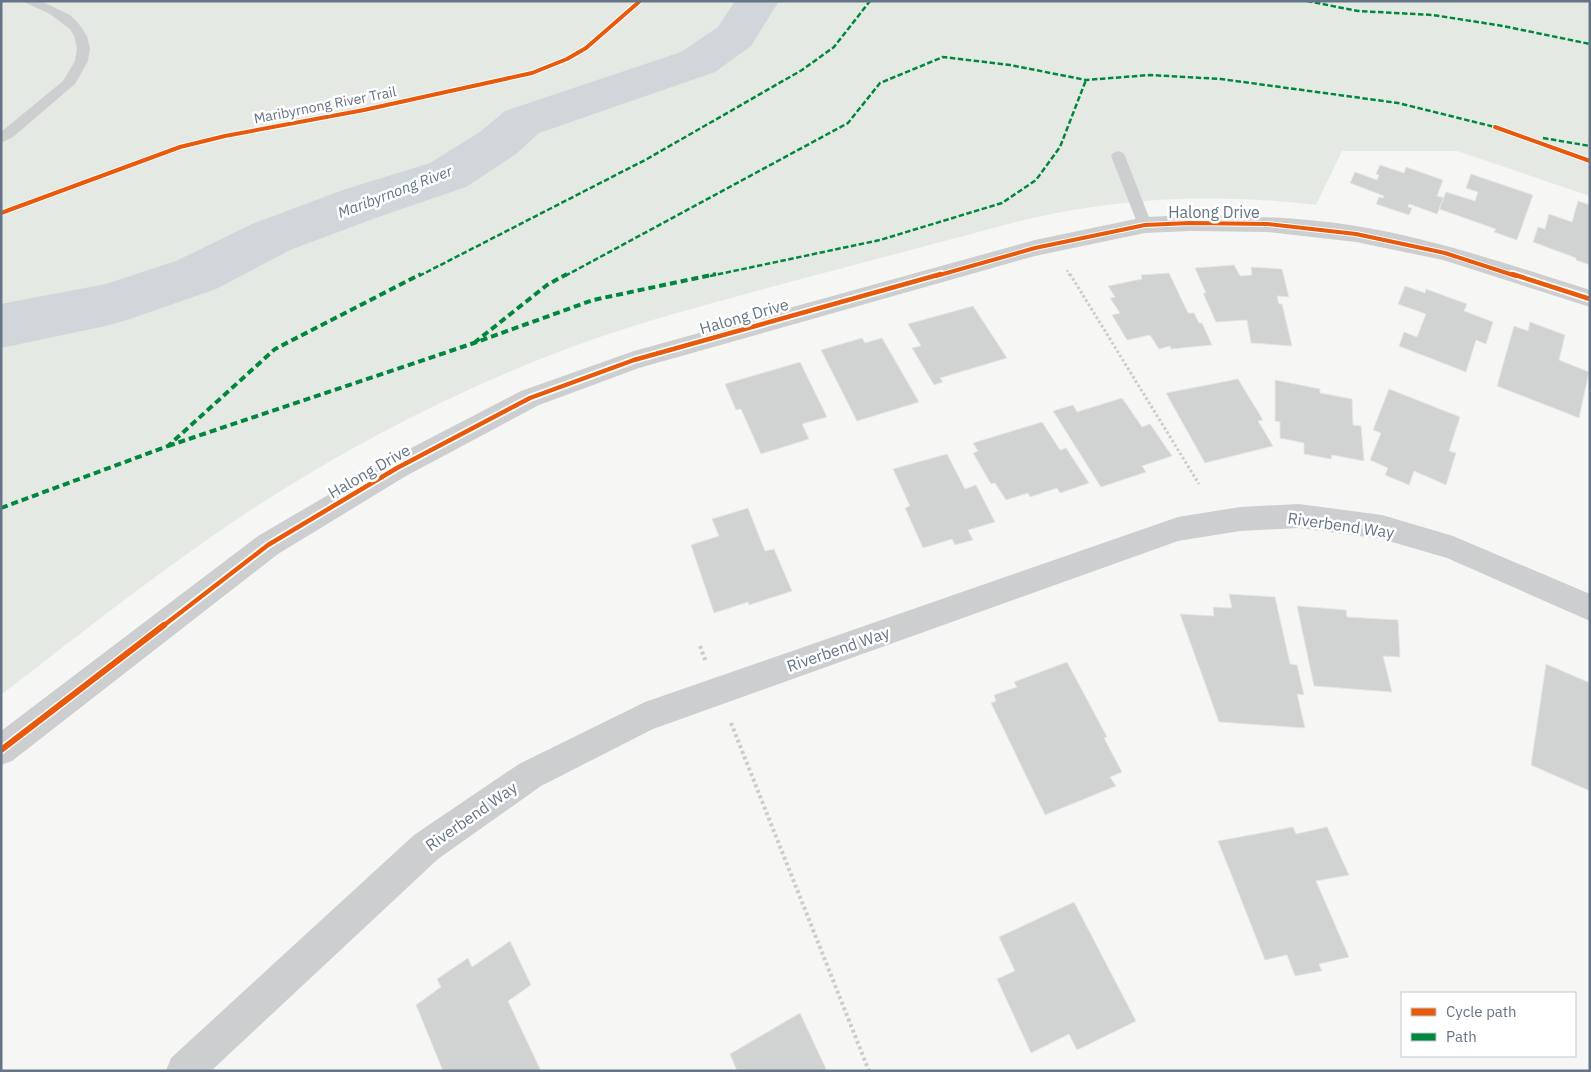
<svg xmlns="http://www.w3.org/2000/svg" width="1591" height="1072" viewBox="0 0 1591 1072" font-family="'IBM Plex Sans',sans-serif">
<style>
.green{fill:#e5e9e3}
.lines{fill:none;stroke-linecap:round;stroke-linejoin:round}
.river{fill:#d0d6da;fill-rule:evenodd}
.building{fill:#d1d2d2;stroke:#e6e6e4}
.path-far2{stroke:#cccccd;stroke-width:2.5;stroke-dasharray:2 2;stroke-linecap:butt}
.path-far1{stroke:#cccccd;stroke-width:3;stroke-dasharray:2.5 2.5;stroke-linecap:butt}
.path{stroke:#cccccd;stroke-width:4;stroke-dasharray:3 3;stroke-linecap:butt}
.service{fill:#cdced0;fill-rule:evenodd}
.minor{fill:#cdced0;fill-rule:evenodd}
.quiet-far1{stroke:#00873e;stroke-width:2.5;stroke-dasharray:5.5 2.5;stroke-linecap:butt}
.quiet{stroke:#00873e;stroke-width:4;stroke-dasharray:7 4;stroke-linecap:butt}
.cycleway-far2-casing{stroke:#fff;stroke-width:6}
.cycleway-far1-casing{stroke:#fff;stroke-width:8}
.cycleway-casing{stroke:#fff;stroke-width:9}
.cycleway-far2{stroke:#e8590c;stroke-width:4}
.cycleway-far1{stroke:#e8590c;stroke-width:4.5}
.cycleway{stroke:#e8590c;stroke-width:6}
.labels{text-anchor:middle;stroke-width:5;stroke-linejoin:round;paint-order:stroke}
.far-street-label{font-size:14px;fill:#657486;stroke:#fff}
.far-water-label{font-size:15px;font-style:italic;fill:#617682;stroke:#fff}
.street-label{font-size:16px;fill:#657486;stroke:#fff}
</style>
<rect width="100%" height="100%" fill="#f6f6f5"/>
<path class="green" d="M1,1H1590V196L1457,151H1342L1316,205C1216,193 1118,197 1020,221C937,243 854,265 771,287C698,307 624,326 553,354C433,401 317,463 211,537C139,587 71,641 1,695Z"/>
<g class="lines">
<path class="river" d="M735,1H779L751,46L715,72L539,133L516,154L466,187L381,216L290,250L216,289L130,319L110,325L1,348V304L106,284L176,261L252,224L343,190L430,163L480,132L505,111L681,52L718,27Z"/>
</g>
<path class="building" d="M1380,165L1404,173L1406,167L1443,180L1437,196L1444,198L1437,214L1409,204L1408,207L1412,208L1409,215L1376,204L1379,197L1383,198L1384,196L1350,183L1355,172L1377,180L1379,175L1376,174Z
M1471,174L1533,195L1517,240L1494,232L1496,229L1439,209L1446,192L1475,201L1478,192L1466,188Z
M1578,201L1590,205V265L1576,260V258L1533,242L1538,227L1545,229L1549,214L1572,222Z
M1234,265L1240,276L1252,275L1251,267L1282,269L1289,297L1277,296L1279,304H1282L1292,346L1251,343L1247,320L1216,322L1203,293H1206L1195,268Z
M1169,273L1188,313H1194L1199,323H1202L1212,345L1171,349L1170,346L1159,349L1150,335L1127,340L1112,315L1120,313L1110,298L1115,297L1108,286L1142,279L1141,275Z
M1405,286L1425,293L1426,289L1467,304L1464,311L1493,322L1486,344L1476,340L1466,372L1399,346L1404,332L1417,337L1426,314L1398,304Z
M973,306L1007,358L940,378L943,382L934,385L912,348L921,346L908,324Z
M1530,322L1565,335L1559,360L1589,372L1579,418L1497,386L1514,326L1528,331Z
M862,338L865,343L882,338L919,402L857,421L821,350Z
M800,362L827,417L802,424L809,439L761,454L741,409L736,410L725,384Z
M1238,379L1263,420L1258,421L1273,446L1205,463L1166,393Z
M1275,380L1320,389V393L1352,399L1353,425L1361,426L1364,461L1332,455L1331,459L1304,454V443L1280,438V422L1275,421Z
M1389,389L1460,417L1449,451L1456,453L1446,485L1414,471L1409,485L1385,475L1388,468L1370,460L1381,433L1373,430Z
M1122,398L1142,427L1150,424L1172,456L1142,466L1146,472L1101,487L1053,411L1073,405L1077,412Z
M1042,422L1060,450L1066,448L1089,483L1060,493L1057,488L1030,497L1028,493L1006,500L995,483L991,484L973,453L978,451L973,443Z
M947,454L965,489L976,485L995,522L968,530L973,540L955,545L952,539L923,548L905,508L910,506L893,469Z
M748,508L765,551L774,549L792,591L749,605L748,602L714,613L691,545L719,536L712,519Z
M1229,594L1275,597L1290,664L1297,665L1304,695L1297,694L1305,728L1219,722L1180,614L1214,616L1213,607L1232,608Z
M1297,606L1346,610L1347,617L1398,620L1400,657L1383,656L1392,692L1314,686Z
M1067,662L1107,737L1104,738L1122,772L1110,777L1116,786L1045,815L991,703L996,701L994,695L1017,687L1014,682Z
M1546,664L1590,683V791L1531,765Z
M1293,827L1296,834L1327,827L1349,875L1316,881L1349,957L1319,964L1322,971L1295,976L1287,955L1265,960L1218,841Z
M1074,902L1136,1021L1077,1050L1069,1034L1031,1053L997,979L1015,971L999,937Z
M510,941L531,985L508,1001L541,1071H443L416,1005L441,987L437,979L468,958L472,967Z
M800,1013L827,1071H737L730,1054Z"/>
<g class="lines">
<path class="path-far2" d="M1067,270L1070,276"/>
<path class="path-far1" d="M1070,274L1199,484"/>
<path class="path" d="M700,646L706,662
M731,723L869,1071"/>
<path class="service" d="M22,1H41L70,15L79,24L87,36L90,48L88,61L75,84L13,137L1,143V132L63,81L75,61L77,48L74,36L70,29L50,14Z
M1118,151L1123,153L1125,156L1152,225L1150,229L1145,230L1140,229L1138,225L1111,156L1113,153Z"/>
<path class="minor" d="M1190,215C1246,216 1301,217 1356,226C1436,239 1513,266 1590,290V307L1443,260L1356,242L1268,232L1190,231L1145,233L1035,256L639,368L539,405L406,476L278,554L12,761L1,765V731L258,536L388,460L521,391L634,351L1035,240L1145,217Z
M1299,504L1382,515L1453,536L1590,594V621L1447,558L1382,539L1299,528L1240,531L1178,541L653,729L541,786L438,859L211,1071H166L171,1058L414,835L519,764L645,702L1178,517L1240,507Z"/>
<path class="quiet-far1" d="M1307,1L1358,11L1433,15L1503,26L1590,44
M1543,138L1590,146
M419,276L647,159L802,70L834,47L870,1
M565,276L848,123L880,83L943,57L1010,65L1086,80L1150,75L1221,79L1398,103L1499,128
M710,276L880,240L1002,203L1036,180L1060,147L1086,80"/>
<path class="quiet" d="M474,343L547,285L567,274
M168,446L474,343L593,300L716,274
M1,508L168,446L275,349L421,274"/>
<g class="cycleway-far2-casing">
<path id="cycleway-far2" d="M1495,127L1590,161
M1,213L180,147L225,136L364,110L532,73L567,59L586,48L640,1
M936,276L1035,248L1145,225L1190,223L1268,224L1356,234L1445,253L1516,276"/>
</g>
<g class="cycleway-far1-casing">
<path id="cycleway-far1" d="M1512,274L1590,299
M163,626L268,545L397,468L530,398L634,360L941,274"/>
</g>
<g class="cycleway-casing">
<path id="cycleway" d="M1,750L164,625"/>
</g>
<use href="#cycleway-far2" class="cycleway-far2"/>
<use href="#cycleway-far1" class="cycleway-far1"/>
<use href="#cycleway" class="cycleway"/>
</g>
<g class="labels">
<g class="far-street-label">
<text transform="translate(325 105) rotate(-11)" y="5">Maribyrnong River Trail</text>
</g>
<g class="far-water-label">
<text transform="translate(395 192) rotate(-21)" y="5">Maribyrnong River</text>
</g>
<g class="street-label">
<text x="1214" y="218">Halong Drive</text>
<text transform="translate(744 316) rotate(-16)" y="6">Halong Drive</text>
<text transform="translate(369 471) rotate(-30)" y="6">Halong Drive</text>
<text transform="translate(1341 525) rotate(8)" y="6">Riverbend Way</text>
<text transform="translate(838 649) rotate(-19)" y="6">Riverbend Way</text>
<text transform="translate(471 816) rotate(-35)" y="6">Riverbend Way</text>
</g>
</g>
<rect width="1591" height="1072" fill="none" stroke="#657486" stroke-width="5"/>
<rect x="1401" y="992" width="175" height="65" fill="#ffffff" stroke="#c1c7cf"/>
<rect x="1411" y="1008" width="25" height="8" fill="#e8590c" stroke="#c1c7cf"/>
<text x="1446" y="1017" font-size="15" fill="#657486">Cycle path</text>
<rect x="1411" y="1033" width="25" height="8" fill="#00873e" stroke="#c1c7cf"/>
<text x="1446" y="1042" font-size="15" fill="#657486">Path</text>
</svg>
